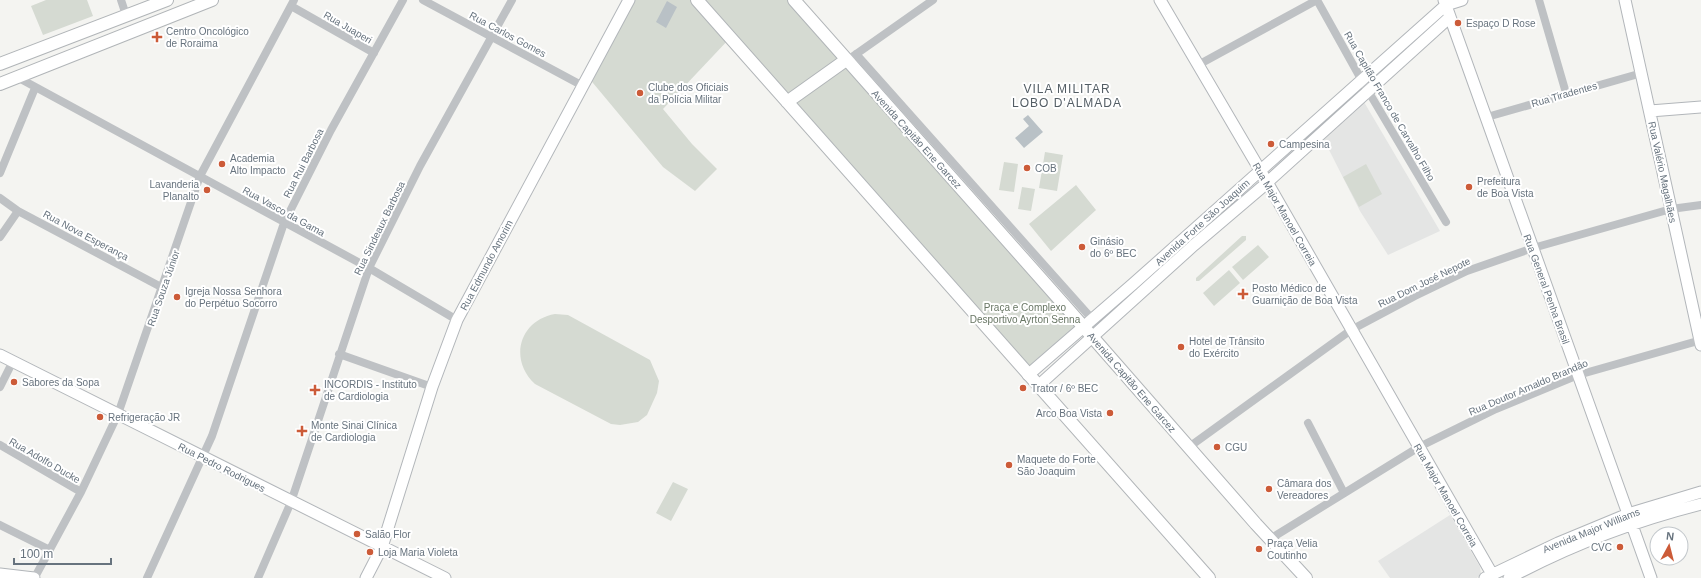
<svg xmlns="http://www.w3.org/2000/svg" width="1701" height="578" viewBox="0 0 1701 578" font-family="Helvetica,sans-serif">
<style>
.built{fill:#e4e5e4}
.green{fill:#d5dad2}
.water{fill:#b9c1c6}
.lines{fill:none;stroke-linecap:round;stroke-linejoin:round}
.secondary-casing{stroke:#b2b6ba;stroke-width:13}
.primary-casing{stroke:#b1b5b8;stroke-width:14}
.street{stroke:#bec1c4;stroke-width:8}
.secondary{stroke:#fff;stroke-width:11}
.primary{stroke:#fff;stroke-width:12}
.poi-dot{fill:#cc5b38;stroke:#fff;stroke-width:1.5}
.labels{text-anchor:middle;stroke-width:4;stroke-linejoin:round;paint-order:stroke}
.poi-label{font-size:10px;fill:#67737e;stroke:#fff;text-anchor:start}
.street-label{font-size:10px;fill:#67737e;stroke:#fff}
.park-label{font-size:10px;fill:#687664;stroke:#fff}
.quarter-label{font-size:12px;letter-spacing:1px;fill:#535d64;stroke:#fff}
</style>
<rect width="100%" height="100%" fill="#f4f4f1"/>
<path class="built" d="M1364,102L1440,231L1388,255L1360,211L1323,138Z
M1450,515L1480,567L1481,574L1477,578H1390L1378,561Z"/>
<path class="green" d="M46,0H87L93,16L43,35L31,6Z
M629,0H697L730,38L663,109L692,144L717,169L695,191L663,167L588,77Z
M704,0H788L1084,327L1028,375Z
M1045,152L1063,155L1057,191L1039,188Z
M1004,162L1018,164L1014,192L999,190Z
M1366,164L1382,194L1359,207L1343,177Z
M1076,185L1096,210L1051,251L1029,224Z
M1022,187L1035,189L1031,211L1018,209Z
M1242,236H1246V240L1199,281H1196V278Z
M1258,245L1269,257L1243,280L1232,267Z
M1229,270L1240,283L1214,306L1203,293Z
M555,314L568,315L650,360L659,381L657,393L647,415L638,422L620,425L611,424L535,384C508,359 520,320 555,314Z
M673,482L688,489L671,521L656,513Z"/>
<path class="water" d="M667,1L677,7L666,28L656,22Z
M1028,115L1043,132L1024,148L1015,138L1029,126L1023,119Z"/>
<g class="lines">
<g class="secondary-casing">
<path id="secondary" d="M1160,0L1267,182L1492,574
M1444,0L1651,578
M1625,0L1701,345
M1650,111L1701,107
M0,355L445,578
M1028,375L1133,284L1446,5L1462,0
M1038,386L1194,245L1261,188L1450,17
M0,574L34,578
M366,578L382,547L432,387L457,320L629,0
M1485,578L1558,543L1628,514L1701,492
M1509,578C1570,545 1634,521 1701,504"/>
</g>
<g class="primary-casing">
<path id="primary" d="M697,0L1209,578
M794,0L1067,308L1256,524L1306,578
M0,64L167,0
M0,84L212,0
M787,102L846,60"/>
</g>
<path class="street" d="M121,0L126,15
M423,0L583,86
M1317,0L1361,79L1446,222
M1539,0L1566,93
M291,6L374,53
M856,54L1093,320
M852,57L933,0
M1198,65L1317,0
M17,77L369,268L457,320
M1487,117L1642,73
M0,173L35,88
M0,198L18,211L163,288
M0,237L18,211
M339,354L432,387
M0,387L13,361
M1308,423L1344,493
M0,445L81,492
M1189,447L1351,330L1415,296L1467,271L1533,248L1671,209L1701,205
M0,525L50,550
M1270,539L1419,447L1496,409L1578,375L1701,340
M35,577L81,492L118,414L200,176L294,0
M147,578L212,436L284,223L331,130L403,0
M258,578L291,502L369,268L420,166L512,0"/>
<use href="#secondary" class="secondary"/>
<use href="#primary" class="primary"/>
</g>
<g class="poi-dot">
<circle cx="1458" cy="23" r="4"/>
<path d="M155 31h4v4h4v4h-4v4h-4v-4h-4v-4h4z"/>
<circle cx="640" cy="93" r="4"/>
<circle cx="1271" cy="144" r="4"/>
<circle cx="222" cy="164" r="4"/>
<circle cx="1027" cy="168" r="4"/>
<circle cx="1469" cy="187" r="4"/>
<circle cx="207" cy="190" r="4"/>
<circle cx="1082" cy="247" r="4"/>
<path d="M1241 288h4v4h4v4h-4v4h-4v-4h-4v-4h4z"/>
<circle cx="177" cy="297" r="4"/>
<circle cx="1181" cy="347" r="4"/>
<circle cx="14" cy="382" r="4"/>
<circle cx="1023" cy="388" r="4"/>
<path d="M313 384h4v4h4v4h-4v4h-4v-4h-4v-4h4z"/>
<circle cx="1110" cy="413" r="4"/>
<circle cx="100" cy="417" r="4"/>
<path d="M300 425h4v4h4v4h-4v4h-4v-4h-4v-4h4z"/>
<circle cx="1217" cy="447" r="4"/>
<circle cx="1009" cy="465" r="4"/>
<circle cx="1269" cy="489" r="4"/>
<circle cx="357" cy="534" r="4"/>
<circle cx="1620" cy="547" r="4"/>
<circle cx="1259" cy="549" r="4"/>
<circle cx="370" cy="552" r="4"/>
</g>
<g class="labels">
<g class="poi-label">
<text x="1466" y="27">Espaço D Rose</text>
<text x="166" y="35">Centro Oncológico<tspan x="166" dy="12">de Roraima</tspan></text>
<text x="648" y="91">Clube dos Oficiais<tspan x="648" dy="12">da Polícia Militar</tspan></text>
<text x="1279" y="148">Campesina</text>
<text x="230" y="162">Academia<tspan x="230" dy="12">Alto Impacto</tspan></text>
<text x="1035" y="172">COB</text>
<text x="1477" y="185">Prefeitura<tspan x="1477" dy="12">de Boa Vista</tspan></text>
<text x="199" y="188" text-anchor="end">Lavanderia<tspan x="199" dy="12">Planalto</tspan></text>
<text x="1090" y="245">Ginásio<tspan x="1090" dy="12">do 6º BEC</tspan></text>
<text x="1252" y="292">Posto Médico de<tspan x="1252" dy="12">Guarnição de Boa Vista</tspan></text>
<text x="185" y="295">Igreja Nossa Senhora<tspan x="185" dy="12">do Perpétuo Socorro</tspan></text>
<text x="1189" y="345">Hotel de Trânsito<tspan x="1189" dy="12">do Exército</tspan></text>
<text x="22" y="386">Sabores da Sopa</text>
<text x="324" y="388">INCORDIS - Instituto<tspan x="324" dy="12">de Cardiologia</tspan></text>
<text x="1031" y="392">Trator / 6º BEC</text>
<text x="1102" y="417" text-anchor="end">Arco Boa Vista</text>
<text x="108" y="421">Refrigeração JR</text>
<text x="311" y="429">Monte Sinai Clínica<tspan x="311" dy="12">de Cardiologia</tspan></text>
<text x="1225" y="451">CGU</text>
<text x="1017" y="463">Maquete do Forte<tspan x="1017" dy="12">São Joaquim</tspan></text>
<text x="1277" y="487">Câmara dos<tspan x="1277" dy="12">Vereadores</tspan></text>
<text x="365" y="538">Salão Flor</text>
<text x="1267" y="547">Praça Velia<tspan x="1267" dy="12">Coutinho</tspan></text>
<text x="1612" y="551" text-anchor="end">CVC</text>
<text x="378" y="556">Loja Maria Violeta</text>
</g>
<g class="street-label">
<text transform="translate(348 27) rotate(30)" y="4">Rua Juaperi</text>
<text transform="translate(508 34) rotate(28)" y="4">Rua Carlos Gomes</text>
<text transform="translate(1564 94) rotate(-16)" y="4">Rua Tiradentes</text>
<text transform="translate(1390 106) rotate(60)" y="4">Rua Capitão Franco de Carvalho Filho</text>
<text transform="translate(917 139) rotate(48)" y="4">Avenida Capitão Ene Garcez</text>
<text transform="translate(303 163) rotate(-63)" y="4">Rua Rui Barbosa</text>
<text transform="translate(1663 172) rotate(78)" y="4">Rua Valério Magalhães</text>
<text transform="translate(284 211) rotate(29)" y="4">Rua Vasco da Gama</text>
<text transform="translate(1285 214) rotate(60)" y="4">Rua Major Manoel Correia</text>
<text transform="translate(1202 222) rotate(-42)" y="4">Avenida Forte São Joaquim</text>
<text transform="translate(379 228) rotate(-64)" y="4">Rua Sindeaux Barbosa</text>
<text transform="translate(86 235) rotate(28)" y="4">Rua Nova Esperança</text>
<text transform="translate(486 265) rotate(-62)" y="4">Rua Edmundo Amorim</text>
<text transform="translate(1424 282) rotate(-26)" y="4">Rua Dom José Nepote</text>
<text transform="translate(163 288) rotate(-71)" y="4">Rua Souza Júnior</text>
<text transform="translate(1547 289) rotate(70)" y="4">Rua General Penha Brasil</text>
<text transform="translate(1132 382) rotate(49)" y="4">Avenida Capitão Ene Garcez</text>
<text transform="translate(1528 387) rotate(-23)" y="4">Rua Doutor Arnaldo Brandão</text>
<text transform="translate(45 460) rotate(30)" y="4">Rua Adolfo Ducke</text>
<text transform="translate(222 467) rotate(27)" y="4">Rua Pedro Rodrigues</text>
<text transform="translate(1446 495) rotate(60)" y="4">Rua Major Manoel Correia</text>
<text transform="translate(1591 530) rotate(-22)" y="4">Avenida Major Williams</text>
</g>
<g class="park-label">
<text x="1025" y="311">Praça e Complexo<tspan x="1025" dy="12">Desportivo Ayrton Senna</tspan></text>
</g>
<g class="quarter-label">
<text x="1067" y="93">VILA MILITAR<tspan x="1067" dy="14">LOBO D'ALMADA</tspan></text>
</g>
</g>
<g transform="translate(1669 546) rotate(7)"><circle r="19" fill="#ffffff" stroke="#c2c7cb"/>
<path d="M0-3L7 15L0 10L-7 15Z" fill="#cc5b38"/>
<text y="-6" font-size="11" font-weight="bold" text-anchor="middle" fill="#67737e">N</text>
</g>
<path d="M14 558v6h97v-6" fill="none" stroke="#67737e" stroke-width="2"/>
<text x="20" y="558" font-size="12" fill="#67737e" stroke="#ffffff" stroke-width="3" paint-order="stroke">100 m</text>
</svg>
